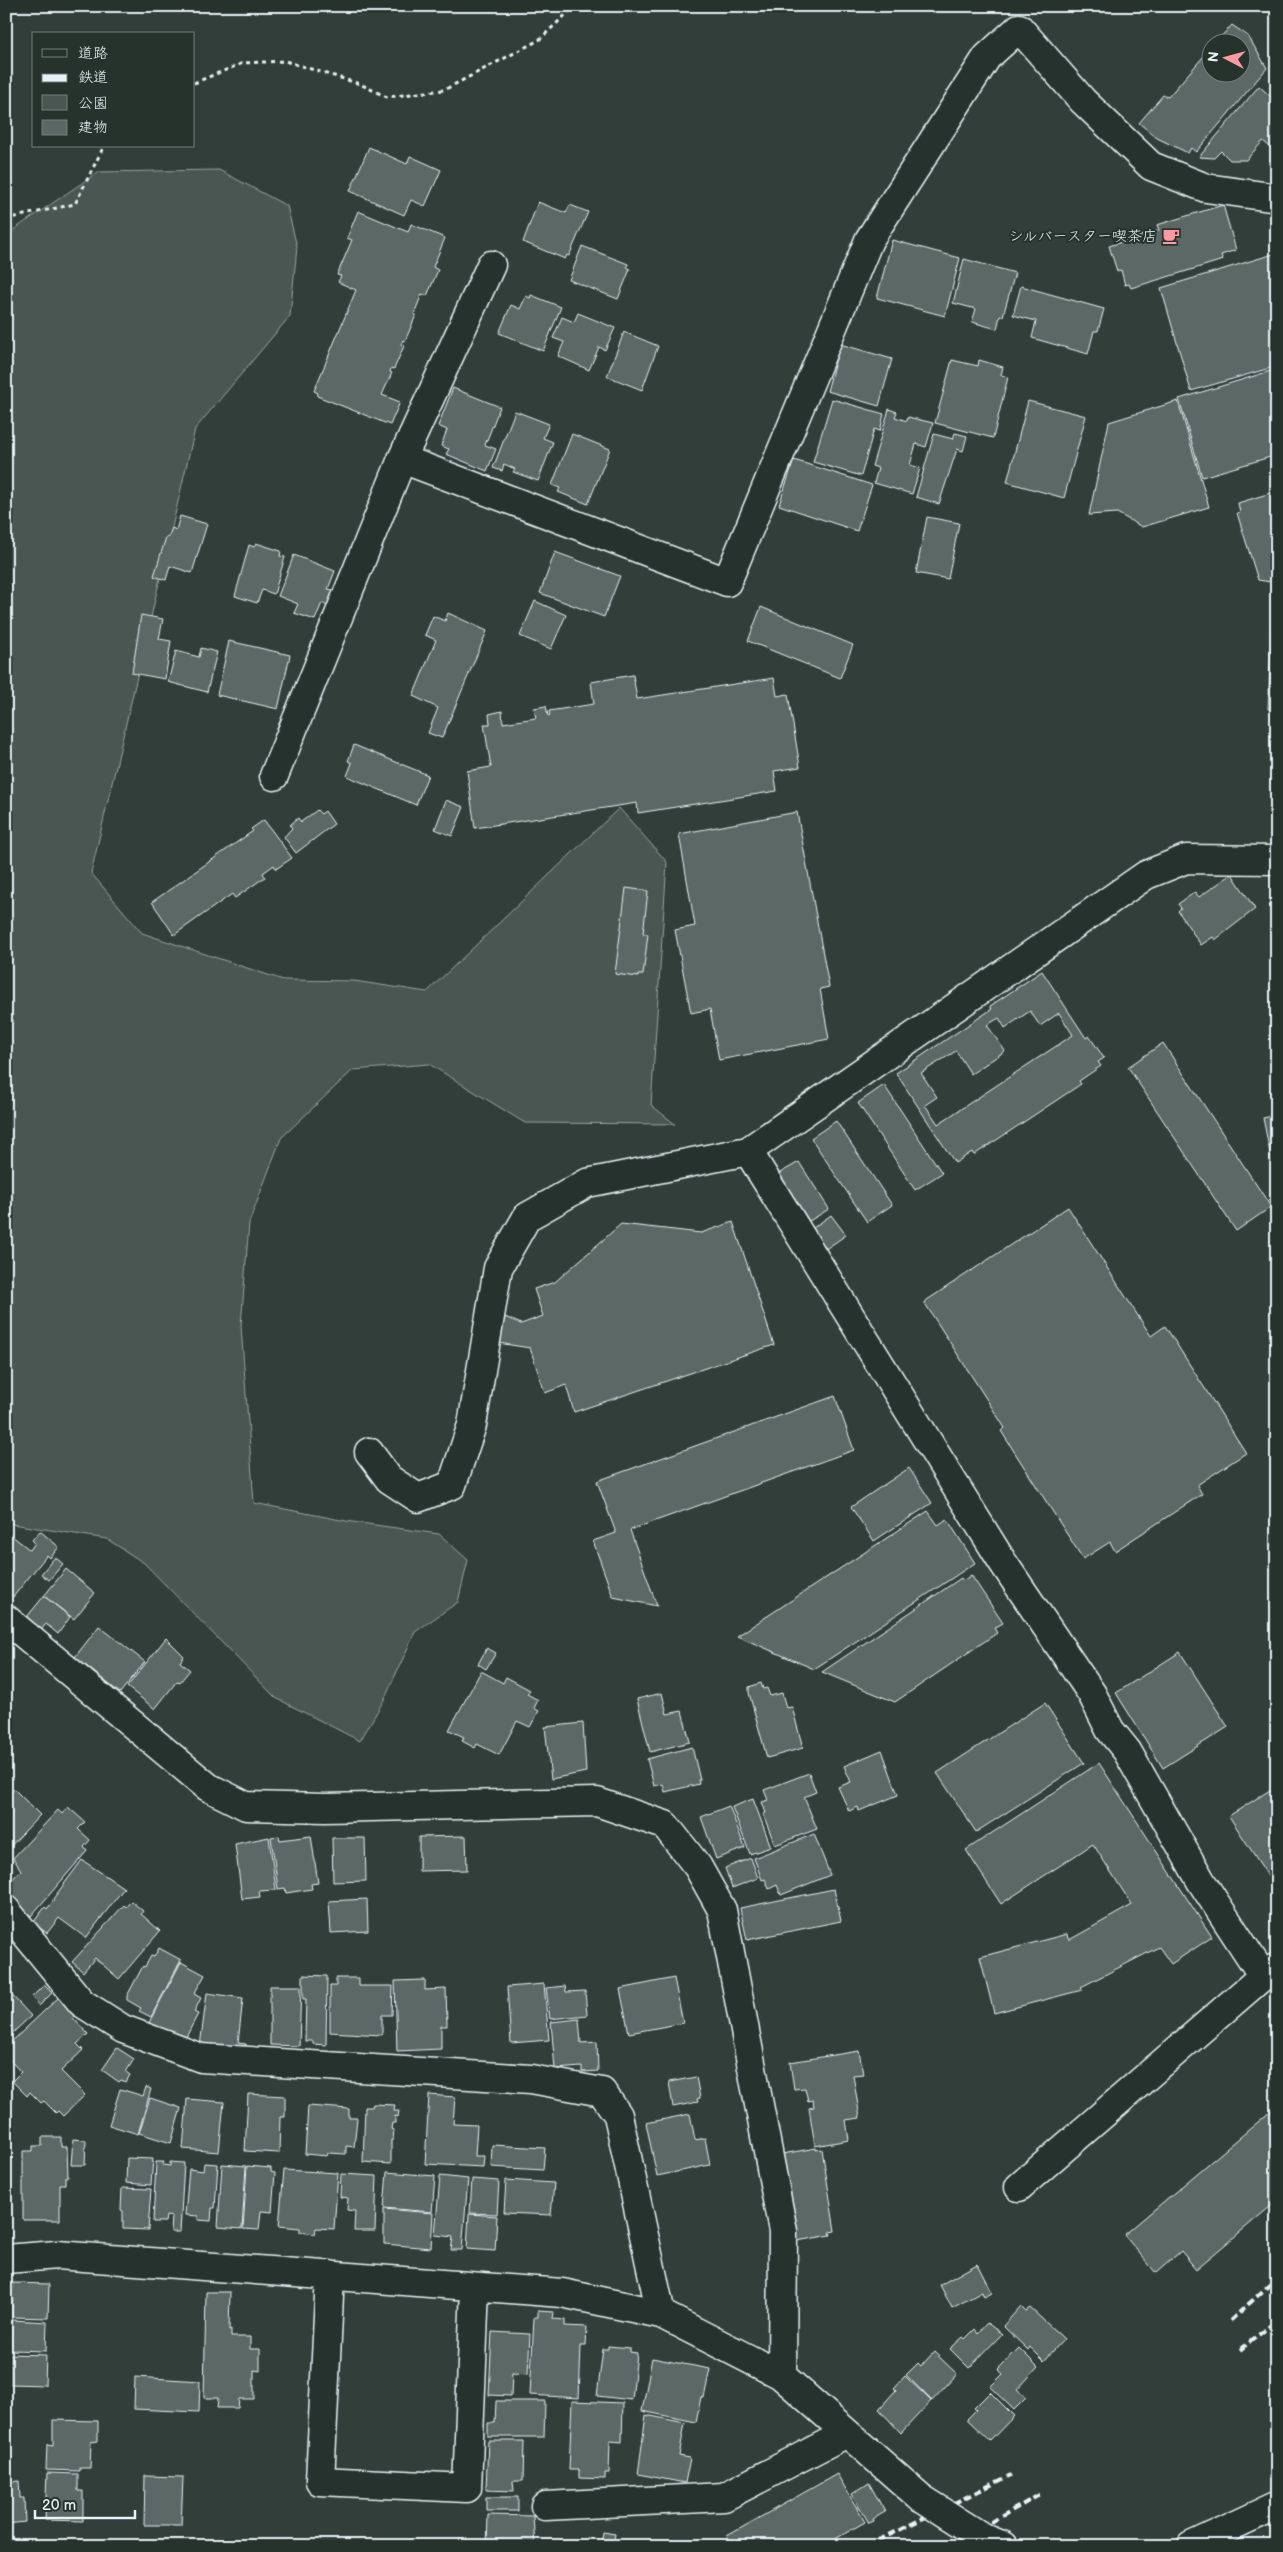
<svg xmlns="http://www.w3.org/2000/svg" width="1283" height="2552" viewBox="0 0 1283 2552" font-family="'Balsamiq Sans','Klee One',sans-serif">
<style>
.green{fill:#495651;stroke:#98a4a4}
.building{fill:#5c6865;stroke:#e8f1f8;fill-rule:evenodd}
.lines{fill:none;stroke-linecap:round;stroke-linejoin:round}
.minor-casing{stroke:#e8f1f8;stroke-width:31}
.path{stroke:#e8f1f8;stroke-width:3;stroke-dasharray:4 4;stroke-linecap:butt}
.minor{stroke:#26332d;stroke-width:28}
.rail{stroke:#e8f1f8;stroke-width:4;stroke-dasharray:8 4;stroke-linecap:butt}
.minor-bridge-casing{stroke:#e8f1f8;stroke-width:31;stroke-linecap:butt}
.minor-bridge{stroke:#26332d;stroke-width:28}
.labels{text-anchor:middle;stroke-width:4;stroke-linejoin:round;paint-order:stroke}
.poi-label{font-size:15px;fill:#e8f1f8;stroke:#26332d;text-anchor:end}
</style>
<rect width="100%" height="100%" fill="#323e39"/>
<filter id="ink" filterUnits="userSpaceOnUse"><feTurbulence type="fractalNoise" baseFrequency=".02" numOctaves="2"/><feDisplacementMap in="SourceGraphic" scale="10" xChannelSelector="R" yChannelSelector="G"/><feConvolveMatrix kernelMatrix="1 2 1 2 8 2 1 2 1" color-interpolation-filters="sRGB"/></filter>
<g filter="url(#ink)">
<path class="green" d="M219,170L287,206L297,247L290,316L195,429L91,873L142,933L283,980L354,981L427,992L619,808L667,862L651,1105L675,1124L525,1123L429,1064L353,1070L281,1138L249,1223L241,1326L254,1503L346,1521L439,1534L468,1560L458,1602L415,1632L385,1698L360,1741L276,1698L144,1563L107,1539L6,1523V235L98,172Z"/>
<path class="building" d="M1232,25L1248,36L1267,68L1196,152L1191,148L1188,153L1157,138L1139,123L1163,95L1168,97L1210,49V72H1240V42H1216Z
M1259,86L1277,102V153L1263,141L1246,160H1230L1221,151L1214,158L1199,157Z
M369,147L407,164L410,156L441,170L425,206L411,200L404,215L350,191Z
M538,202L566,213L570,205L588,212L569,256L567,255L565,259L523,242Z
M1223,205L1236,250L1221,255L1223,260L1131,288L1129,284L1125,285L1121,270L1117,271L1109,246L1159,230L1157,225Z
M358,211L408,232L411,224L445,238L433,267L438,270L427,296L422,294L414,314L416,315L405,341L403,340L401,345L404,346L394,369L391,368L390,372L392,373L382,395L400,402L390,425L317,396L318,393L314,391L356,290L338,282L341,276L337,275L352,240L347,238Z
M892,240L960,258L945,316L877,298Z
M582,246L628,264L627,267L630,269L618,299L569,280Z
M1277,253V366L1191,391L1161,288Z
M964,259L1015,273L1003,316H1000L997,329L972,322L976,309L953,303Z
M1021,286L1104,309L1098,331H1094L1088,354L1032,338L1036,321L1013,315Z
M531,295L561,307L543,351L499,333L511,305L520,309L526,296L530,298Z
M578,313L615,328L605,350L599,347L589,370L558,356L564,342L553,338L562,317L574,322Z
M624,332L658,346L642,390L607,376Z
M840,344L892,359L879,406L827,391Z
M952,360L978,366L979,360L1003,367L1001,375L1008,377L993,438L935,423Z
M1277,369V455L1202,477L1179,399Z
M453,388L500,407L485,445L496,449L487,471L446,454L449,449L441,446L447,430L438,426Z
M832,399L884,414L880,431L874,429L861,476L813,462Z
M1028,401L1086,416L1064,498L1007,482Z
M1178,401L1209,507L1142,527L1117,513L1089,515L1109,422Z
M889,409L897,412L895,417L907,421L908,417L933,423L926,447L916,444L910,465L920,468L912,494L874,483L878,468L872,466Z
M515,411L549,424L543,438L553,442L538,481L513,472L515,469L504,464L502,471L493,468Z
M955,433L967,436L963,451L957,449L939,504L916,497L934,434L953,439Z
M572,434L610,449L588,504L558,492L560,488L552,485Z
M794,460L872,485L857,531L779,505Z
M1277,491V583L1258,580L1237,513L1240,512L1238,503Z
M180,516L207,524L192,573L170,566L166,580L154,576L166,537L168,538L172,528L176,530Z
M927,517L959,523L948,579L916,573Z
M256,543L281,551L280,556L285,557L274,594L262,590L257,603L235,596L249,545L254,547Z
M555,552L620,576L604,617L540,593Z
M294,555L335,571L328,589L333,590L327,606L322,603L315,620L294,613L298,604L278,596Z
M535,601L566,615L551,649L520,636Z
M1273,601L1277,602V710L1268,709Z
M761,607L853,645L840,678L748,641Z
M448,613L487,631L442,738L428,733L438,708L413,696L436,640L425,635L433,616L445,621Z
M141,615L163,619L159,639L171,641L165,679L132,673Z
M229,641L290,655L278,709L217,695Z
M201,648L217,652L207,692L168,682L176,651L199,657Z
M633,675L637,699L774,678L777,696L788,694L800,767L774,771L777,791L638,813L637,803L475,828L467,771L491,767L484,724H490L489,714L502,711L503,723L536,718L534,708L546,706L548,716L550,715L549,711L594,704L591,682Z
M354,745L428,775L416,805L347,776L352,763L348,761Z
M446,800L464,807L452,836L435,829Z
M317,810L321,814L325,811L334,824L296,853L284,837L292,828L290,825L298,818L301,822Z
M797,812L829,987L820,989L829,1039L719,1060L710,1009L691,1013L675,930L695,926L679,834Z
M264,820L292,858L276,869L274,865L263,873L265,877L235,898L232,894L174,935L152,902L253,831L251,829Z
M1232,874L1255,909L1215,940L1213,937L1201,945L1178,911L1181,908L1178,904L1195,892L1199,897Z
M626,888L648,891L643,934H648L643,975H638V977L615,974Z
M1042,971L1086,1038L1089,1036L1104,1058L1098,1062L1101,1066L1079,1081L1081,1084L974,1155L972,1152L955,1163L896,1073L992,1009L990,1006ZM1030,1011L1040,1026L1059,1013L1073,1035L938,1124L925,1105L937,1097L921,1073L956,1051L971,1074L1005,1051L987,1025L999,1018L1005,1028Z
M1163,1043L1271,1207L1236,1231L1128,1067Z
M884,1085L942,1173L915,1190L858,1103Z
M1277,1115V1187L1263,1118Z
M836,1121L892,1205L867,1222L811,1138Z
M799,1162L829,1209L801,1226L773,1177Z
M1068,1207L1151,1336L1165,1326L1246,1453L1197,1485L1202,1494L1115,1551L1110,1542L1083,1559L1001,1431L1005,1428L924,1302Z
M831,1215L846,1235L820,1253L806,1233Z
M733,1222L774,1345L574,1412L566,1385L545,1393L530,1348L498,1343L505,1317L521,1324L543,1316L534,1289L555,1282L621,1224L701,1233Z
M835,1396L854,1450L630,1530L657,1606L613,1597L593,1541L616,1533L597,1481Z
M909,1468L932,1503L874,1541L851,1507Z
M928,1511L938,1525L947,1519L975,1563L814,1669L737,1636Z
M40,1531L59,1547L50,1558L47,1555L13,1597L8,1593L6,1595V1533L7,1532L30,1550L35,1543L32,1540Z
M55,1557L63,1564L49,1580L41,1574Z
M66,1569L95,1593L74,1619L44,1596Z
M971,1575L1003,1623L994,1628L997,1633L895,1702L822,1672L961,1578L963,1581Z
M44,1596L70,1617L58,1634L46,1624L41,1630L26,1618Z
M99,1626L145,1662L120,1693L75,1657Z
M166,1638L184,1656L180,1662L190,1670L180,1682L177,1681L155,1709L127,1687Z
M487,1648L496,1653L486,1669L478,1664Z
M1180,1652L1228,1727L1163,1768L1116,1693Z
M481,1671L503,1683L506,1677L530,1690L527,1694L538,1700L534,1708L539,1711L530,1727L517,1721L499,1755L477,1744L475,1748L462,1741L464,1737L449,1730Z
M761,1683L763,1689L767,1688L770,1696L782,1693L786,1708L792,1707L803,1748L767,1758L749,1693V1687Z
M662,1693L667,1714L682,1711L690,1742L650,1752L637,1699Z
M1045,1703L1084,1763L976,1832L937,1773Z
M583,1723L586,1772L551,1779L545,1727Z
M692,1747L700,1780H698L699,1784L665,1792L663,1784L654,1786L647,1759Z
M882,1750L898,1795L859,1811L858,1807L849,1811L838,1787L851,1782L844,1766Z
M1099,1763L1212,1937L1171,1964L1159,1947L1081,1987L1082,1990L994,2013L980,1957L1067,1934L1068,1939H1071L1132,1905L1093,1844L1001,1904L966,1850Z
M809,1773L816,1792L804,1797L817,1829L775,1845L763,1814L766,1813L762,1802L768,1800L764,1790Z
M14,1789L40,1815L6,1851V1797Z
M1270,1790L1277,1801V1890L1229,1816Z
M753,1799L771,1847L750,1854L732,1807Z
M729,1806L745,1848L716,1859L701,1817Z
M68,1807L85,1822L78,1829L90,1840L84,1847L87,1851L31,1916L6,1892V1886L21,1870L13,1858L58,1810L62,1814Z
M814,1834L830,1875L781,1895L777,1885L769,1889L765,1879L762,1880L754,1858Z
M279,1836L280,1840L311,1836L318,1883L311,1884L312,1889L286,1893L285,1888L278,1889L271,1837Z
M466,1836L467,1870L419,1871V1837Z
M269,1837L276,1890L259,1891L260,1897L242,1899L235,1844Z
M332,1838H365L366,1881L333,1882Z
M751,1858L758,1878L732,1888L725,1868Z
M82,1860L124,1888L86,1938L59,1918L47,1933L33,1923L45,1907L47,1909L54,1900L53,1899Z
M834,1889L841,1921L747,1940L740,1908Z
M367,1899L368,1931L331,1933L329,1901Z
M131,1901L143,1911L141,1914L160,1931L119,1979L95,1958L83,1972L72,1962L124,1905L126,1907Z
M159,1948L181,1960L151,2017L139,2011L141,2008L127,2000V1996L143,1966L145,1967L151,1956L154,1957Z
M181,1962L205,1975L194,1994L201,1998L194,2012L198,2014L186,2037L183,2036L179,2043L144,2032Z
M303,1975L327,1976L326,2045L313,2044V2041H305L306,1999H303Z
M336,1978H359V1986H393L392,2015H382V2035L330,2032V1986H336Z
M674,1978L683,2023L629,2033L620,1989Z
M425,1980V1990L446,1989L447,2026H441V2049L397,2051L395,1981Z
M544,1984L549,2040L511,2043L507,1987Z
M44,1985L52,1993L39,2006L32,1997Z
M270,1986H301L299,2046L270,2045Z
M565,1986L566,1992L585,1991L587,2015L550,2019L546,1988Z
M6,1989L31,2016L6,2039Z
M207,1993L243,1998L238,2043L246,2044V2052L200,2046Z
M59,1997L76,2015L73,2018L88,2034L77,2044L83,2050L61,2071L85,2095L63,2116L58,2111L56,2113L44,2101L41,2103L30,2092L27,2096L12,2081L21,2072L6,2056V2047Z
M579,2019L581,2043L597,2042L598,2071L582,2072V2067L555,2069L551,2022Z
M117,2048L134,2059L126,2072L130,2075L126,2082L121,2080L119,2082L102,2070Z
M859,2051L863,2074L853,2075L860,2118L846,2120L849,2140L815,2146L809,2108L814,2107L813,2100L808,2101L805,2088L794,2089L790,2062Z
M696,2077L700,2098L697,2099L698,2102L673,2107L669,2082Z
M146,2087L151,2089L138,2134L109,2125L120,2089L143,2096Z
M248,2094L285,2096V2117H280L279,2153L245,2151Z
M429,2095L455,2097L453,2124L477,2125L475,2156H484L483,2167L425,2164Z
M150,2098L181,2108L171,2143L139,2133Z
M187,2099L224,2102L219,2152L183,2149Z
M373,2104L395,2105L394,2111H399L398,2117L395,2116V2123H392L391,2129L394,2130L393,2140H391V2164L363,2162L365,2107H372Z
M308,2106L349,2109V2118H357L354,2147L346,2146V2154L328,2153L327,2156L305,2154Z
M1277,2106V2201L1196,2269L1181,2251L1156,2273L1124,2235Z
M690,2114L695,2140L705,2138L710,2165L657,2176L646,2123Z
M42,2137H61V2147H67L68,2177H65V2184H60V2220H23V2151H33V2146H42Z
M73,2139L86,2140L85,2165H71Z
M492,2145L545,2148L543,2170L491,2167Z
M816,2148V2150L822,2149L835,2231L830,2232L831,2235L797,2241L782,2154Z
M127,2158L153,2159L151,2185L126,2183Z
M156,2162H164L163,2165L170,2166V2162L184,2163L180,2232H171L172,2217L166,2216L165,2222H153Z
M204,2163L218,2164L215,2208H212L211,2221L198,2220V2216L185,2215L189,2169L203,2171Z
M222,2164L246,2166L242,2229L218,2227Z
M247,2166L271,2168V2172L275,2173L272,2212L261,2211L259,2230L243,2229Z
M284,2170L338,2173L334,2229L316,2228L315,2234L300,2232V2228L279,2226Z
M387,2172L435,2176L432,2212L384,2208Z
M341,2174L377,2176L375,2231H354L355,2211L347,2210L348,2198L340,2197Z
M440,2176L468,2179L462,2250H451L453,2237L435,2235Z
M472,2179L499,2181L497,2214L470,2213Z
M506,2180L554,2183L551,2215L504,2213Z
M122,2188L151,2189L148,2230L123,2229V2211L121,2210Z
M384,2209L433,2213L431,2248L384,2244Z
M469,2214L497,2216L495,2251L467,2249Z
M977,2264L992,2293L984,2297L982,2292L952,2308L940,2285Z
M13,2283L49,2284L48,2318L12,2317Z
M206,2292H230L229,2330L231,2329V2337H250V2349H260V2371L254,2370V2399H239L238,2408H217L218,2398H204Z
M1021,2306L1026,2311L1030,2308L1064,2339L1044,2361L1030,2347L1028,2350L1003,2326Z
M538,2311L554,2312L553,2319L565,2320V2326L587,2327L586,2346H581L579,2398L530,2395L534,2317H538Z
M12,2320L47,2322L46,2351L11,2350Z
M987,2323L1002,2334L969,2368L950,2349L963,2337L965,2339L975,2329L978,2333Z
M492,2332L530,2334L528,2374L512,2373L511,2396L489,2395Z
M608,2346L630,2348V2352L637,2353L632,2400L597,2396L603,2349H608Z
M1019,2348L1038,2367L1017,2390L1026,2398L1014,2410L990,2387L1003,2374L998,2369Z
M934,2352L957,2374L932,2401L906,2375L918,2363L921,2366Z
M10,2354L46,2355L45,2385L10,2384Z
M652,2358L710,2369L704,2398L701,2397L696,2422L642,2411Z
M905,2376L931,2401L901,2433L879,2409L896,2390L894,2388Z
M135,2377L200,2381L199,2412L134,2409Z
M990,2392L1014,2416L990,2441L967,2419L976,2410L974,2408Z
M496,2401H545L544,2437H488V2423H495Z
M572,2401L623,2403L622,2442L610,2441L609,2473H605V2479L579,2478V2470H569Z
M646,2415L685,2423L679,2456L690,2458L685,2483L638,2474Z
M53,2420L98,2421V2441L91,2442L90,2468H80V2471L46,2470L47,2444L53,2445Z
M488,2441H524L523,2481H513L514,2491L486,2490Z
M47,2473L78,2474V2491H83V2521L45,2520Z
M837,2474L865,2522L823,2546H733L727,2536Z
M145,2476L183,2477L181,2525H144Z
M19,2481L20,2498H24L25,2522L6,2524V2482Z
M869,2483L885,2512L873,2519L874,2521L869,2523L852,2494Z
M486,2497H518V2511H486Z
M488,2515L533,2516L535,2546H487Z
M603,2532L615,2534L613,2546H601Z"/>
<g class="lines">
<g class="minor-casing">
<path id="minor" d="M402,459L727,582L869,240L987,57L1019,28L1083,101L1151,166L1206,188L1277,198
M274,776L402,459L491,265
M748,1151L1002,1561L1092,1694L1110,1730L1127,1751L1201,1881L1263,1976L1277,1967
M369,1452L389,1479L418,1498L452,1485L472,1425L498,1268L527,1217L587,1183L748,1151L1146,875L1186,859L1277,860
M6,1619L208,1787L246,1806L325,1808L597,1802L665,1825L698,1867L722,1910L783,2231L782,2376
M6,1910L82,2003L123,2029L201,2058L531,2079L602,2092L618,2115L661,2314
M1019,2187L1263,1976
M6,2259L57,2255L562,2293L661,2314L782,2376L921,2498
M330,2275L320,2481L467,2488L475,2287
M545,2506L724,2497L847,2433
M984,2538L1004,2546
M1191,2546L1277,2506"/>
</g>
<path class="path" d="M194,83L243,63L285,61L360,84L387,97L444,90L539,40L575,6
M6,219L75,204L104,146"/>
<use href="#minor" class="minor"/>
<path class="rail" d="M1230,2321L1277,2278
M1240,2350L1277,2320
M867,2546L1011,2475
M949,2546L1041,2494"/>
<g class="minor-bridge-casing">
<path id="minor-bridge" d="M921,2498L984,2538"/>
</g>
<use href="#minor-bridge" class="minor-bridge"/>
</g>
</g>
<defs>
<g id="cafe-bare" transform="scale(1.35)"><path d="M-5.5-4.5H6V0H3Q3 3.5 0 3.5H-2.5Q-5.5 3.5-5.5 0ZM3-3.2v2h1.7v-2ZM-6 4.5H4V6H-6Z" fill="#ff9aa2" stroke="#26332d" stroke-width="2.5" paint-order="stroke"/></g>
</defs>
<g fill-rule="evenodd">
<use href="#cafe-bare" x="1171" y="236"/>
</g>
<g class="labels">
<g class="poi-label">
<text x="1157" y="241">シルバースター喫茶店</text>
</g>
</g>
<rect width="1283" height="2552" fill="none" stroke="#26332d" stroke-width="25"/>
<rect x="12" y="12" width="1258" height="2527" fill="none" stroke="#e8f1f8" stroke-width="2" filter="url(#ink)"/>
<rect x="32" y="32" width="162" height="115" fill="#26332d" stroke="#747f7e"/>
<rect x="42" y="49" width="25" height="8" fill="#26332d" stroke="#747f7e"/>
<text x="78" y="58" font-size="15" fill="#e8f1f8">道路</text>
<rect x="42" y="74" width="25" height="8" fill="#e8f1f8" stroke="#747f7e"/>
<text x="78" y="82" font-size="15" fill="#e8f1f8">鉄道</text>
<rect x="42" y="95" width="25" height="15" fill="#495651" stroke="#747f7e"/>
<text x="78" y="108" font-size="15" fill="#e8f1f8">公園</text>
<rect x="42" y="120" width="25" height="15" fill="#5c6865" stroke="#747f7e"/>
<text x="78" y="132" font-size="15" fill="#e8f1f8">建物</text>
<g transform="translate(1226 58) rotate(276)"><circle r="24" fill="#26332d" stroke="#747f7e"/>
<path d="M0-4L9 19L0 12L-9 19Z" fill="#ff9aa2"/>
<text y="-8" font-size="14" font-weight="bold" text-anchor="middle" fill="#e8f1f8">N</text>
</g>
<path d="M35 2510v8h100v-8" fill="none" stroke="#e8f1f8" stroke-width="2.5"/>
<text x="42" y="2510" font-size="15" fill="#e8f1f8" stroke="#26332d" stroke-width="4" paint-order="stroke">20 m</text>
</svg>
